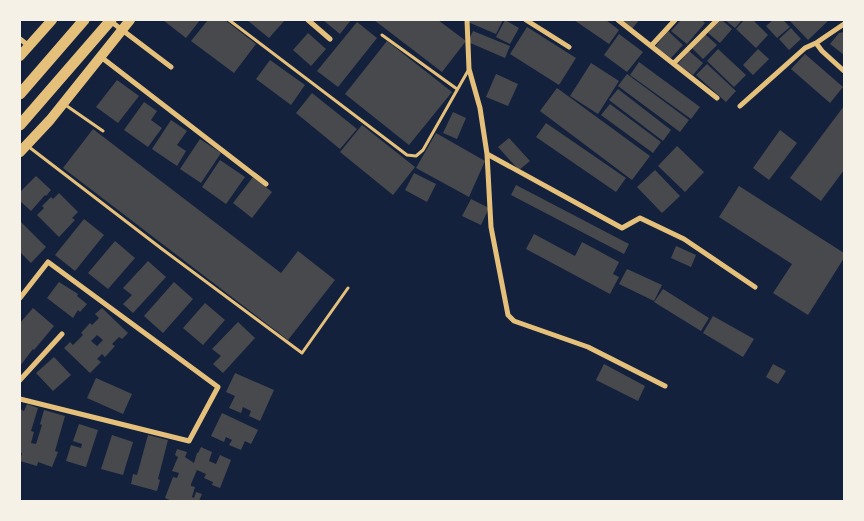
<svg xmlns="http://www.w3.org/2000/svg" width="864" height="521" viewBox="0 0 864 521" font-family="'IBM Plex Sans',sans-serif">
<style>
.building{fill:#48494c;fill-rule:evenodd}
.lines{fill:none;stroke-linecap:round;stroke-linejoin:round}
.service{stroke:#e5c07b;stroke-width:3}
.minor{stroke:#e5c07b;stroke-width:5}
.primary{stroke:#e5c07b;stroke-width:10}
.trunk{stroke:#e5c07b;stroke-width:11}
</style>
<rect width="100%" height="100%" fill="#14213d"/>
<path class="building" d="M163,20H200L186,38Z
M208,20H225L256,44L234,73L191,41Z
M247,20H285L269,38Z
M323,20H351L340,34Z
M374,20H438L466,41L442,72Z
M469,20H503L496,34L468,22Z
M505,20L519,28L510,44L496,37Z
M574,20H606L619,30L609,44Z
M622,20H639L632,29Z
M681,20H702L705,23L687,44L671,31Z
M719,20H722L732,29L720,43L708,33Z
M725,20H742L735,28Z
M744,20H753L768,35L756,48L736,29Z
M773,20H783L790,27L777,38L766,26Z
M789,20H829L808,40Z
M357,22L377,38L338,87L317,71Z
M527,27L576,58L559,85L510,54Z
M791,28L801,39L789,50L779,39Z
M473,31L510,46L505,58L468,42Z
M668,31L683,45L671,58L655,47Z
M844,32V55L830,44L839,33Z
M308,33L326,49L311,66L293,50Z
M619,34L643,52L627,72L604,55Z
M705,34L717,45L703,59L691,47Z
M387,41L452,92L409,145L345,94Z
M718,49L746,75L734,87L707,61Z
M758,49L769,59L753,75L743,65Z
M689,51L703,63L693,75L678,64Z
M805,54L843,87L830,103L791,69Z
M270,60L305,85L291,105L256,79Z
M639,62L700,107L691,119L630,75Z
M591,63L619,81L598,114L570,96Z
M707,64L736,91L726,102L696,75Z
M496,74L518,84L508,106L486,97Z
M627,74L689,120L680,132L618,86Z
M117,80L139,96L118,123L96,107Z
M557,88L650,156L632,180L540,111Z
M618,89L671,130L663,141L609,100Z
M312,93L357,129L340,149L296,113Z
M144,102L157,111L151,120L162,128L148,147L124,130Z
M610,104L661,142L653,153L601,115Z
M844,106V170L821,201L790,178Z
M453,112L466,118L457,139L443,133Z
M171,120L187,131L177,145L186,151L177,166L152,149Z
M546,123L626,178L616,192L536,137Z
M362,125L415,167L393,195L340,152Z
M93,129L281,273L298,251L335,280L288,340L63,168Z
M780,130L797,143L769,180L753,168Z
M436,133L485,161L469,197L416,168Z
M509,138L530,161L519,170L498,147Z
M200,139L221,153L201,183L180,169Z
M677,146L704,172L685,192L658,166Z
M220,160L245,177L226,204L202,187Z
M655,170L680,196L662,213L637,187Z
M414,173L436,184L427,202L405,190Z
M36,176L51,190L46,196L45,195L31,211L20,201V192Z
M253,177L272,192L252,218L233,203Z
M516,185L629,244L624,254L511,195Z
M739,186L844,253V258L808,315L773,293L792,264L719,217Z
M59,193L78,212L72,218L75,220L59,237L37,215L44,208L42,206L51,197L53,199Z
M471,199L489,208L481,225L462,216Z
M84,219L104,235L75,271L55,255Z
M20,221L46,247L31,263L20,252Z
M534,234L575,256L582,242L619,262L613,274L619,277L610,294L526,249Z
M115,241L135,258L108,289L88,273Z
M676,246L696,255L691,267L671,258Z
M148,261L166,277L133,313L123,304L132,295L123,288Z
M627,269L662,285L654,301L619,284Z
M59,282L78,294L77,296L87,304L80,312L78,310L73,318L47,298Z
M174,282L193,299L163,333L144,316Z
M663,289L709,318L701,331L654,302Z
M205,303L225,320L203,345L183,328Z
M33,308L54,326L34,350L33,349L20,366V323Z
M102,308L128,333L122,339L119,337L112,344L115,346L105,357L102,354L97,359L101,362L90,373L64,348L70,342L73,345L83,335L81,333L90,323L92,325L99,318L95,314ZM97,335L103,340L97,346L91,341Z
M713,316L754,339L743,357L703,333Z
M238,322L255,338L223,373L213,364L221,356L212,349Z
M54,357L71,375L53,391L36,373Z
M604,364L645,386L638,401L596,380Z
M773,364L786,371L778,384L766,377Z
M235,373L274,390L260,421L249,416L251,411L243,407L241,413L229,408L235,396L226,392Z
M96,378L132,394L123,414L87,398Z
M27,404L38,408L31,431L34,432L31,443L36,444L42,425L40,424L44,410L65,416L55,451L58,452L52,467L38,462L37,466L20,461L22,453H20V409L24,411Z
M222,413L258,430L251,444L245,441L241,450L229,445L232,440L226,437L224,442L211,436Z
M79,424L98,430L86,467L66,461L71,445L81,448L82,444L73,441Z
M112,435L133,442L123,475L101,469Z
M148,435L168,440L158,479L160,480L157,491L131,484L133,474L137,475Z
M201,447L212,452L209,461L216,464L220,455L231,460L220,488L212,485L213,482L204,478L206,474L197,470L191,484V486L195,487L192,497L194,498L196,492L202,494L199,501H172L165,498L173,477L177,478L179,473L172,471L178,457L175,455L177,449L187,452L185,457L194,463L197,453H198Z"/>
<g class="lines">
<path class="service" d="M229,20L407,155L416,156L423,150L469,69
M382,35L457,89
M64,104L103,131
M29,147L162,249L302,353L348,288"/>
<path class="minor" d="M109,20L171,67
M308,20L330,39
M467,20L469,69L480,108L487,154L491,227L508,315L514,321L588,347L665,386
M526,20L569,47
M618,20L717,98
M844,24L816,43L822,51L844,71
M20,39L29,46
M651,46L675,20
M101,57L266,184
M674,63L717,20
M740,106L805,48L816,43
M487,154L622,228L640,218L684,239L755,287
M20,298L48,262L218,387L189,441L20,399
M20,380L62,334"/>
<path class="primary" d="M20,56L52,20
M20,152L50,120L130,20"/>
<path class="trunk" d="M20,94L84,20
M20,125L111,20"/>
</g>
<rect width="864" height="521" fill="none" stroke="#f6f1e7" stroke-width="42"/>
</svg>
